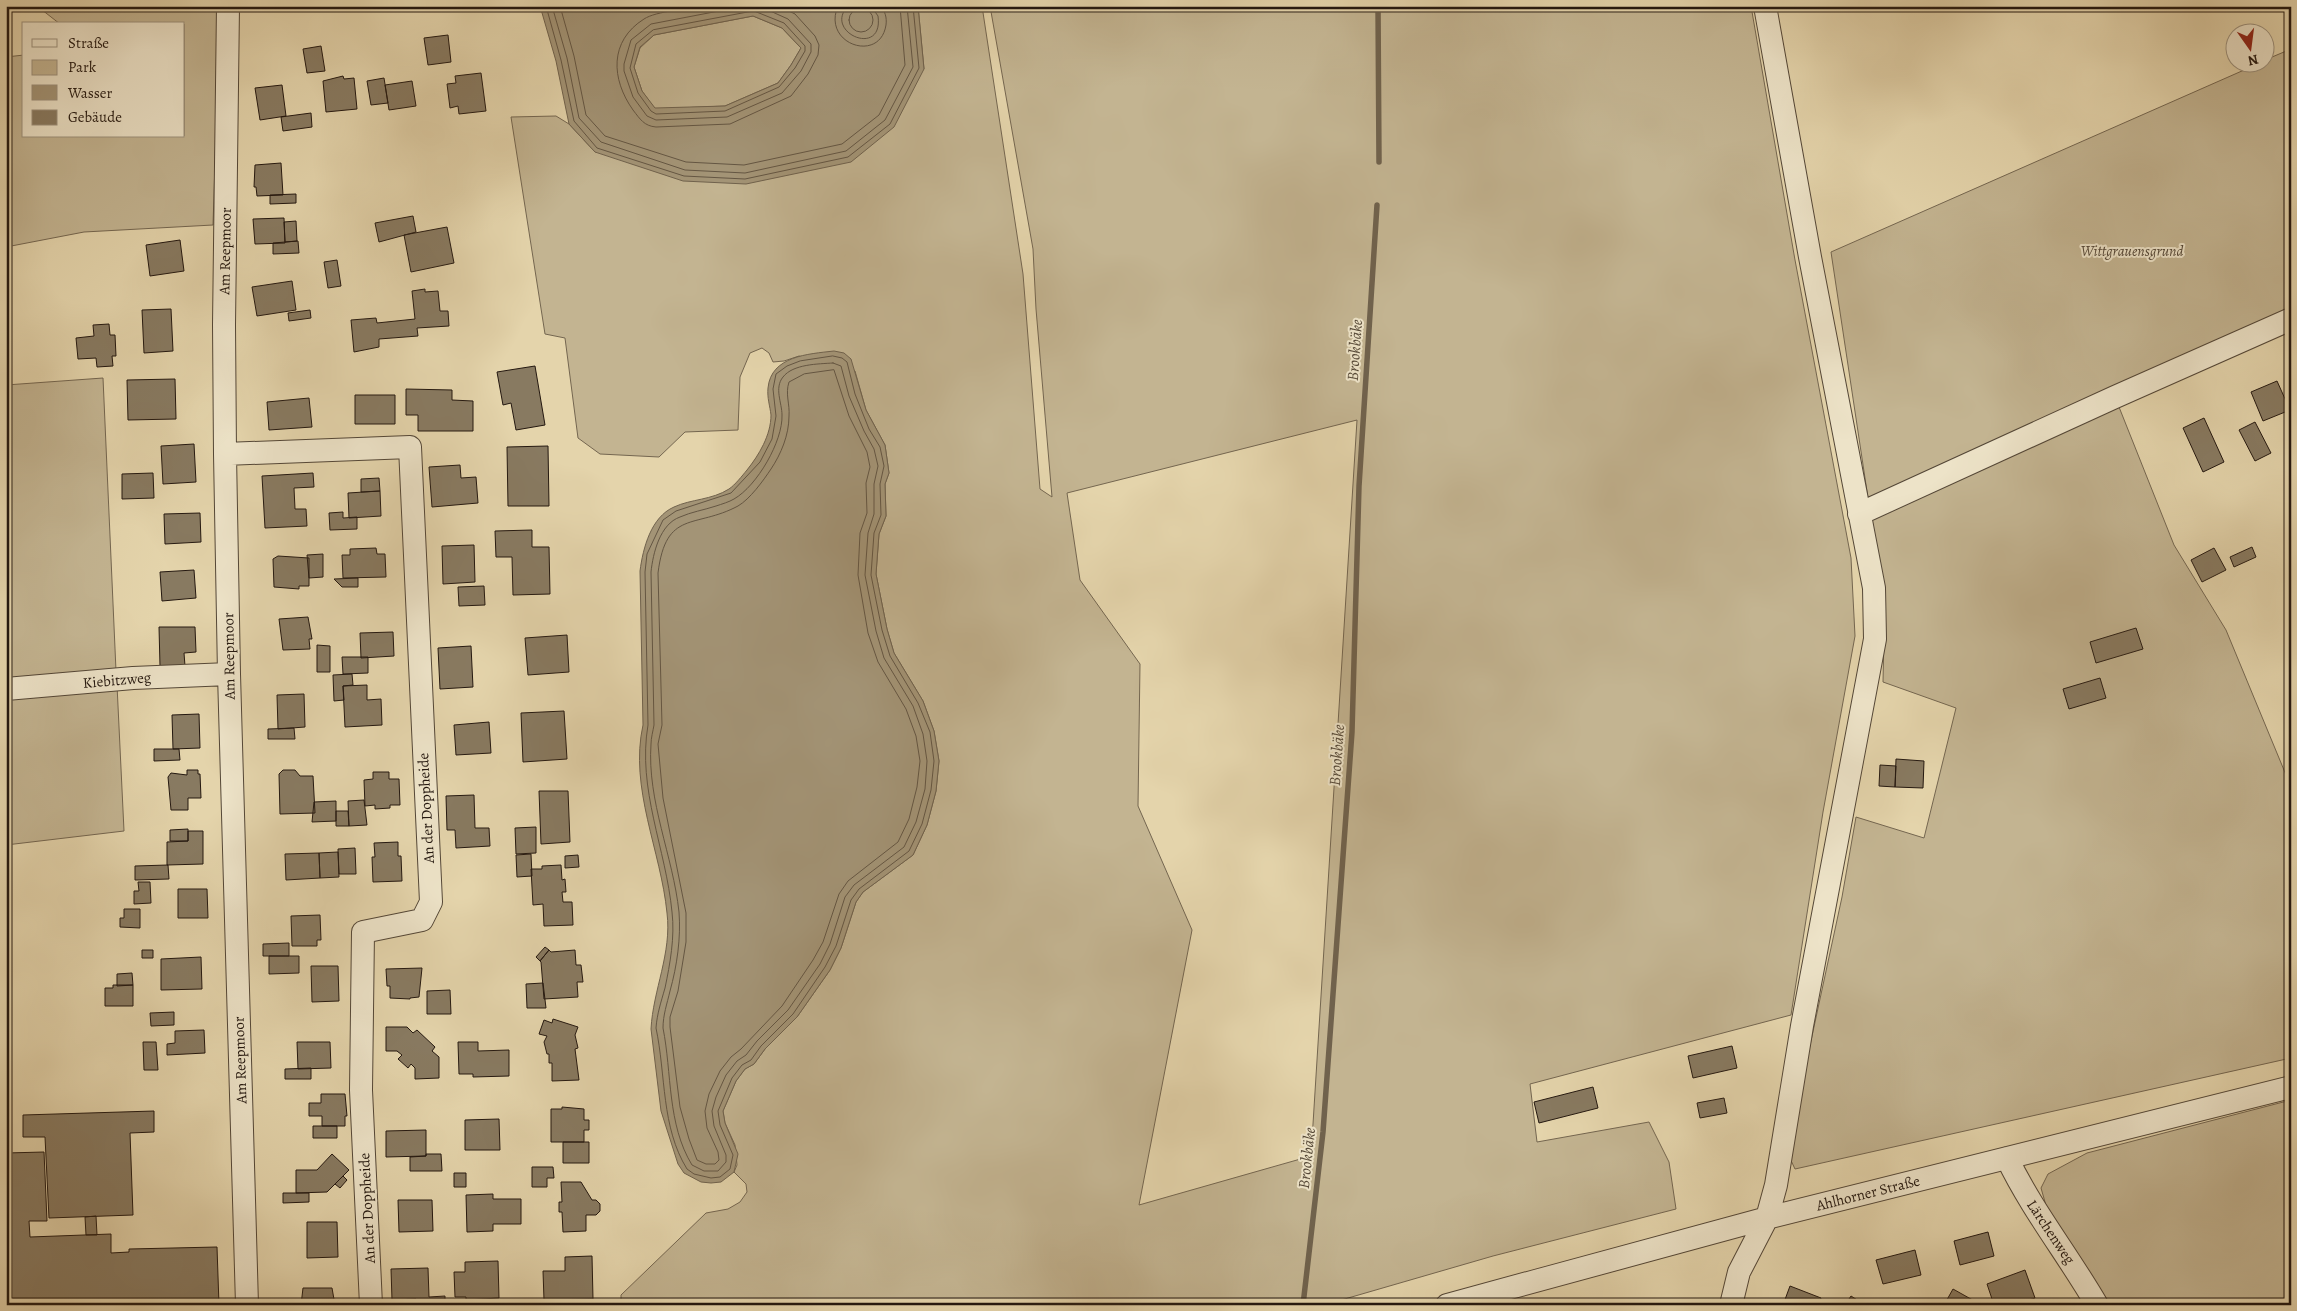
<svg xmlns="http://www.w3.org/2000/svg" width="2297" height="1311" viewBox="0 0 2297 1311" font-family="Alegreya,serif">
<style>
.green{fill:#c3b491;stroke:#746650;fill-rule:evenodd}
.water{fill:#a39476;stroke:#70624d;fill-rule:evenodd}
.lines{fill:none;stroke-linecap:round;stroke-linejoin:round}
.shore{stroke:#645643;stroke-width:1}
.stream{stroke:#70624d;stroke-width:5.5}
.building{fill:#887a61;stroke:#241810}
.minor-casing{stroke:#544737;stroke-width:24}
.minor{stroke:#ede3c8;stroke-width:22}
.labels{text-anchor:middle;stroke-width:4;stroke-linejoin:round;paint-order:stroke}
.street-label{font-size:15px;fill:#241810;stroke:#ede3c8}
.park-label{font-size:15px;font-style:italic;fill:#544737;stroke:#ede3c8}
.water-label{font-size:16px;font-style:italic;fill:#574a39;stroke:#ede3c8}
</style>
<rect width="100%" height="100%" fill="#e4d4ab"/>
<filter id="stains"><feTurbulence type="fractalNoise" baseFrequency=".004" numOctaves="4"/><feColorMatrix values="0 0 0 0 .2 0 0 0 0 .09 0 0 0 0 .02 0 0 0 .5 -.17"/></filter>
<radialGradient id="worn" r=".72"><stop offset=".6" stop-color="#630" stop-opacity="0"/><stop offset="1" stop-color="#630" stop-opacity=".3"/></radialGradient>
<path class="green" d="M37,6H220L213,225L84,232L6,247V57L24,55V136H184V24H60Z
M918,6H982L1023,274L1040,489L1052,497L1036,309L1033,249L990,6H1751L1795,260L1851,558L1855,636L1823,812L1791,1015L1530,1084L1537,1142L1649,1122L1669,1162L1676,1209L1493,1256L1324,1305H621V1295L706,1213L728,1209L740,1202L747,1192L746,1184L734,1172L737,1165L735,1145L725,1123L723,1111L736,1081L745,1069L754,1064L765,1049L797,1017L830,970L841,948L856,902L863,892L913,855L927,825L936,791L939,761L934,731L923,701L894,653L887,629L876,574L879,534L886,516L885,484L889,473L885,445L866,410L855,371L799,356L784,361L773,362L769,353L762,348L750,353L740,377L738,430L685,432L659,457L600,454L578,438L565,338L545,334L511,117L556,116L569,124L595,152L924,69ZM1357,420L1311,1156L1139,1205L1192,930L1138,806L1140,664L1080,580L1067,493Z
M753,16L782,28L801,48L791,65L778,83L725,106L655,109L642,91L634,67L640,48L654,35Z
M2291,49V313L1868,498L1831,252L2260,63L2264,62L2265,60Z
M103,378L116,671L6,683V385Z
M2119,407L2174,545L2226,630L2291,787V1058L1795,1169L1787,1152L1842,897L1856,817L1924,838L1956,708L1883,682L1884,635L1872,517Z
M117,685L124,831L6,845V694Z
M2291,1100V1305H2109L2047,1209L2041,1188L2048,1174L2087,1153Z"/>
<path class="water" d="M540,6H918L924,69L894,127L851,162L746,184L683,181L595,152L569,124L556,61ZM753,16L782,28L801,48L791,65L778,83L725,106L655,108L642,91L634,67L640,47L654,35Z
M834,351L844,353L851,359L866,410L885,445L889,473L885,484L886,516L879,534L876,574L887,629L894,653L923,701L934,731L939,761L936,791L927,825L913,855L863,892L856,902L841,948L830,970L797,1017L765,1049L754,1064L745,1069L736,1081L723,1111L725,1123L738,1154L734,1172L721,1182L711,1183L701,1182L684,1173L678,1164L661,1111L651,1029C653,990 672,953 667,913C661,851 629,788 643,725L640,571C643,548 651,517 674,507C691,499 712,500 729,489C735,485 742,476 747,470C759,455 771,435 771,415C770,406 767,398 768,388C771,356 808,354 834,351Z"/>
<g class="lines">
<path class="shore" d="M546,6L561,60L574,121L597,148L684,176L745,179L848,157L890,124L919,68L913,6
M552,6L567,58L579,118L601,142L685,170L745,173L846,151L885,120L913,67L907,6
M560,6L574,56L586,115L605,136L686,162L744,165L842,144L879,115L905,65L900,6
M704,6C689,9 656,11 644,19C609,41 611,79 633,110C640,119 644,126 656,127L730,124L791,96L808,74L818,55L819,45L815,36L795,14L779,6
M745,6L651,24L631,40L624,64V71L633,97L647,116L656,120L727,117L782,93L801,71L811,52V44L788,19L759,6
M838,6C821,44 880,64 886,25C887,17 885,12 881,6
M848,6C822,32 884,59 878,16L871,6
M849 20a12 12 0 1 1 24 0a12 12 0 1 1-24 0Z
M754,11L784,23L805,46V51L795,68L779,87L725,111L656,114L651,111L638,93L630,68L636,44L653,30Z
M833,356L842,358L847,362L855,394L869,429L880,447L884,466L880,484L881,515L874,533L871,575L882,630L890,656L918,703L930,732L934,761L931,790L922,824L909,851L859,889L851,900L836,946L825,967L793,1014L761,1046L751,1060L742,1065L732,1078L718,1111L720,1125L733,1155L730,1169L720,1177L711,1178L694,1174L687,1169C661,1127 666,1075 656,1028C657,1014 661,1002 665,988C670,964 675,937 672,912C666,849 637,789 648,725L645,572L647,554L663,520L676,511L731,493L760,462L772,439L776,416L773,389L776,374L787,366L800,361Z
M833,363L841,366L849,396L864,431L874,449L878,466L874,484V514L868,533L865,575L876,631L884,658L913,706L923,734L927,761L925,789L916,822L904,847L854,885L845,897L830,944L820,964L788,1010L757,1041L746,1055L737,1061L726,1075L716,1097L712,1111L714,1126L726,1155V1162L718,1171H704L692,1165C667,1124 672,1073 663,1028C663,1015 667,1004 670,991C677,966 681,938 679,912C673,856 647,801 651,744C651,738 653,731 654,725L651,572C653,553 660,524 680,517C691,512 704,510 716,506C722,504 729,502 734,499C757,486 783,441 782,415C782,403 774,388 783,377C793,364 818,364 833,363Z
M834,370L849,416L867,452L870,467L866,483L867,513L860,533L858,575L868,633L878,662L906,709L916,736L920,761L917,787L909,819L898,842L848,881L839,894L823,942L813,960L782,1006L741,1049L731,1057L720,1071L709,1094L705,1111L707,1128L718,1152L719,1160L715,1164H706L697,1160L689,1139L680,1107L670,1027V1017L678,991L686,942V913L663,798L658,744L662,725L658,573C666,509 695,529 738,506C750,499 763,481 771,469C781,454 789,435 789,416C790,404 785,394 789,382L804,374Z"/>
<path class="stream" d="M1378,6L1379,162
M1303,1305L1323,1132L1352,732L1359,486L1377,205"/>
</g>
<path class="building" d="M448,35L451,62L428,65L424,38Z
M321,46L325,71L307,73L303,49Z
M481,73L486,111L459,114L458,106L450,108L447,84L456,83L455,76Z
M343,76L344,79L354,78L357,109L326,112L323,81Z
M384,78L388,103L371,105L367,81Z
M412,81L416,106L389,110L385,85Z
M282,85L286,116L260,120L255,88Z
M311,113L312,127L283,131L281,117Z
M281,163L283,195L257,196L256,187H254L255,165Z
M296,194V203L270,204V195Z
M413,216L416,232L379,242L375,223Z
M284,218L285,243L255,244L253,219Z
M296,221L297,241L285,242L284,222Z
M447,227L454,263L411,272L404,235Z
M180,240L184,271L150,276L146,245Z
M298,241L299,253L273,254V243Z
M337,260L341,286L328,288L324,262Z
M292,281L296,310L257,316L252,287Z
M425,289V292L438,291L440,311H448L449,326L417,328L418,336L379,339V347L354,352L351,320L376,318L377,323L415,319L412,291Z
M171,309L173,351L144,353L142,310Z
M310,310L311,318L289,321L288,313Z
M109,324L110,335H115L116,356H112L113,366L97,367L96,358L78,359L76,338L94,336L93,325Z
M535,366L545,425L516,430L511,403L503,405L497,372Z
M175,379L176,419L128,420L127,380Z
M2277,381L2290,410L2263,421L2251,392Z
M406,389L452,390V400L473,401V431H418V415H406Z
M355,395H395V424H355Z
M309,398L312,427L269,430L267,402Z
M2204,418L2224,462L2203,472L2183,428Z
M2255,422L2271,453L2255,461L2239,430Z
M194,444L196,482L163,484L161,446Z
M548,446L549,506H508L507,447Z
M460,465L461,478L476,477L478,503L432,507L429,467Z
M153,473L154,498L122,499V474Z
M313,473L314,487L294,488L295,509H306L307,526L265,528L262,476Z
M379,478L380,491L361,492V479Z
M380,491L381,516L349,518L348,493Z
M343,512V518L357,517V529L330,530L329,513Z
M200,513L201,542L165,544L164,514Z
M532,530V547H549L550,594L513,595L512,557H496L495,531Z
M474,545L475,582L443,584L442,546Z
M2252,547L2256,557L2234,567L2230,557Z
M376,548L377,554H385L386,577L343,578L342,555H350V549Z
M2214,548L2226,570L2202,582L2191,560Z
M323,554V577L309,578L307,555Z
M278,556L309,558V586H299V589L274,587L273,559Z
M194,570L196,598L162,601L160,572Z
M358,578V587H342L334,579Z
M484,586L485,605L459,606L458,587Z
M308,617L312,639H309L310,649L283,650L279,619Z
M159,627H195L196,652L184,653L185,666H160Z
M2136,628L2143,649L2096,663L2090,642Z
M393,632L394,656L361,658L360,633Z
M567,635L569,672L528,675L525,638Z
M317,645L330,646V672H317Z
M471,646L473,687L440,689L438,648Z
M342,657H368V673L343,674Z
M352,674L353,685L343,686L344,700L334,701L333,675Z
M2100,678L2106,698L2069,709L2063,689Z
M367,685V700L381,699L382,725L345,727L343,686Z
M304,694L305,727L278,729L277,695Z
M564,711L567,759L523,762L521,713Z
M199,714L200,748L173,749L172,715Z
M489,722L491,753L456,755L454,725Z
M294,728L295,739H268V729Z
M154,749H179L180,760L154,761Z
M1896,759L1924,761L1923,788L1895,787Z
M1880,765L1896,766L1895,787L1879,786Z
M187,770H198V774H200L201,798H188V810H171L168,777L171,773L187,775Z
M283,770H295L300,776H313L315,813L280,814L279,774Z
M373,772H389V779H399L400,805H390V808L375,809V805L365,806L364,780L373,779Z
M539,791H568L570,842L541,844Z
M474,795L475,828H489L490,846L456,848L455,830H447L446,796Z
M364,800L367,825L349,826L348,801Z
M336,801V821L312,822L314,802Z
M336,811H348L349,826H336Z
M536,827V853L516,854L515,828Z
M188,829V841H170V830Z
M188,831H203V864L167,865V842L188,841Z
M398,842V856H401L402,881L373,882L372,857H375L374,843Z
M355,848L356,874H339L338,849Z
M338,852L339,877L320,878L319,853Z
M319,853L320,878L286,880L285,854Z
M531,854L532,876L517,877L516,855Z
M578,855L579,867L565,868V856Z
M168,865L169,879L135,880V866Z
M561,865L562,880L565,879L566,892H562L563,902H572L573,925L544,926L543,904L533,905L531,869H542V866Z
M138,882H150L151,903L134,904V891H139Z
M178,889H207L208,918H178Z
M124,909H140V928L120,927V918H124Z
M320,915L321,940H317V946H292L291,916Z
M289,943V956H263V944Z
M545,947L549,950L540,961L536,957Z
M142,950H153V958H142Z
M549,950L551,952L575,950L576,965H581L583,982H577L578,997L544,999L541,962L540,961Z
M269,956H299V973L269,974Z
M201,957L202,989L161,990V959Z
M311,966H338L339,1001L312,1002Z
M422,968L419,997L410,998V999L390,998V986H387L386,969Z
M132,973L133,985L117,986V974Z
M543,983L546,1008H527L526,984Z
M113,985H133V1006H105V988H113Z
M450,990L451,1014H427V991Z
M174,1012V1025L151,1026L150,1013Z
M553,1019L578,1027L575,1035L578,1048L575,1049L579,1080L552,1081V1063H549V1054H547L544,1042L547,1036L539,1034L544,1020L552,1023Z
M386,1027H407L413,1033L417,1030L435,1047L432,1051L439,1057V1078L415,1079V1068L411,1064L408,1068L398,1059L402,1055L397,1051H386Z
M204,1030L205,1053L167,1055V1044L175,1043V1031Z
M143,1042H156L158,1070H144Z
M297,1042H330L331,1068L298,1069Z
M458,1042H478V1051L509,1050V1076L473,1077V1074H459Z
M1732,1046L1737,1068L1693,1078L1688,1056Z
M311,1068V1079H285V1069Z
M1593,1087L1598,1108L1539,1123L1534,1102Z
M321,1094H345L347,1116H345V1126H322V1116H309V1103H321Z
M1724,1098L1727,1113L1700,1118L1697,1103Z
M562,1107L584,1109V1120H589V1130H584V1142H551V1109H562Z
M154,1111V1132L130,1133L133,1215L49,1218L45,1137H23V1115Z
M499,1119L500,1150H465V1120Z
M313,1126H337V1138H313Z
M426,1130V1156L386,1157V1131Z
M563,1142H589V1163H563Z
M44,1152L47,1221H29L30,1237L111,1234V1253L129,1252V1249L217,1247L219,1305H6V1153Z
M332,1154L349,1170L327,1192L296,1193V1170H317Z
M426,1154H441L442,1171H410V1157L426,1156Z
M532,1167H553L554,1178H547V1187H532Z
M454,1173H466V1187H454Z
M343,1176L347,1180L340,1188L335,1184Z
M561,1182H581L592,1200H596L600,1204V1211L596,1215H586V1231L563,1232L562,1212H559V1202H562Z
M283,1193H309V1202L283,1203Z
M493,1194V1199H521V1224H493V1231L467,1232L466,1195Z
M398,1200H432L433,1231L399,1232Z
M96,1216L97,1235H86L85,1217Z
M307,1222H337L338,1257L307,1258Z
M1988,1232L1994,1256L1960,1265L1954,1241Z
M1915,1250L1921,1275L1883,1284L1876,1260Z
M592,1256L593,1299L544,1300L543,1271H565V1257Z
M498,1261L499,1298L466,1300V1297H455L454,1272H465V1262Z
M428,1268L429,1297L445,1296V1305H416V1299L392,1300L391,1269Z
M2025,1270L2035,1298L2026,1301L2028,1305H1994L1987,1284Z
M1790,1286L1821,1298L1819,1305H1783Z
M303,1288H332L335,1305H301Z
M1953,1289L1978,1303L1977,1305H1944Z
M1851,1296L1865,1305H1845Z"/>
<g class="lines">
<g class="minor-casing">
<path id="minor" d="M228,6L224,325L225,454L229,674L247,1305
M225,454L410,447L431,902L422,920L363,932L361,1090L371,1305
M1859,514L2115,397L2291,319
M6,689L133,678L229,674
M2007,1158C2032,1210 2068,1255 2097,1305
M1447,1305L1767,1218L2291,1087
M1731,1305L1739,1272L1767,1218L1776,1185L1802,1026L1875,639L1874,588L1810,257L1765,6"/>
</g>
<use href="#minor" class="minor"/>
</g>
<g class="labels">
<g class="street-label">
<text transform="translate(225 251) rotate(-89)" y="5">Am Reepmoor</text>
<text transform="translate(229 656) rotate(-91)" y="5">Am Reepmoor</text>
<text transform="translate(117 680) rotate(-5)" y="5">Kiebitzweg</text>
<text transform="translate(426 808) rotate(-93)" y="5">An der Doppheide</text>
<text transform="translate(240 1060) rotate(-92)" y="5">Am Reepmoor</text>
<text transform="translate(1868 1193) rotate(-14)" y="5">Ahlhorner Straße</text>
<text transform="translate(367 1208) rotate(-93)" y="5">An der Doppheide</text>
<text transform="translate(2051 1232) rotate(56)" y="5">Lärchenweg</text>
</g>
<g class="park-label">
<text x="2132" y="256">Wittgrauensgrund</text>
</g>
<g class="water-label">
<text transform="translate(1354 350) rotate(-86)" y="6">Brookbäke</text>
<text transform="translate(1336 755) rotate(-86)" y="6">Brookbäke</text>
<text transform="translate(1306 1158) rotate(-84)" y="6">Brookbäke</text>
</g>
</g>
<rect width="2297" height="1311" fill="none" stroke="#e4d4ab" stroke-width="25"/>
<rect x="8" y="8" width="2282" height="1296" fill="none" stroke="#241810" stroke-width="2.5"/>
<rect x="12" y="12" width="2272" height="1286" fill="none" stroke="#241810"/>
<rect x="22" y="22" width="162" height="115" fill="#ede3c8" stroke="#9d927e"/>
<rect x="32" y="39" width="25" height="8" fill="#ede3c8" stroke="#9d927e"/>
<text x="68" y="48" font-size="15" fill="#241810">Straße</text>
<rect x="32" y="60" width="25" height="15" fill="#c3b491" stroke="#9d927e"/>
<text x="68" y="72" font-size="15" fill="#241810">Park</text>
<rect x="32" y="85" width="25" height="15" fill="#a39476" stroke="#9d927e"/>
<text x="68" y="98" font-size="15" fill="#241810">Wasser</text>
<rect x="32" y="110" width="25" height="15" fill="#887a61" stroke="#9d927e"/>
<text x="68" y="122" font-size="15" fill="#241810">Gebäude</text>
<g transform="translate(2250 48) rotate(166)"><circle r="24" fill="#ede3c8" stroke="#9d927e"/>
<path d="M0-4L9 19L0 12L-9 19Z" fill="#8f2418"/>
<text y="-8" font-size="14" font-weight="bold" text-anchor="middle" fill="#241810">N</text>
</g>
<rect width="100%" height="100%" filter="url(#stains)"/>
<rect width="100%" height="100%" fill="url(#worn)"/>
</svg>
